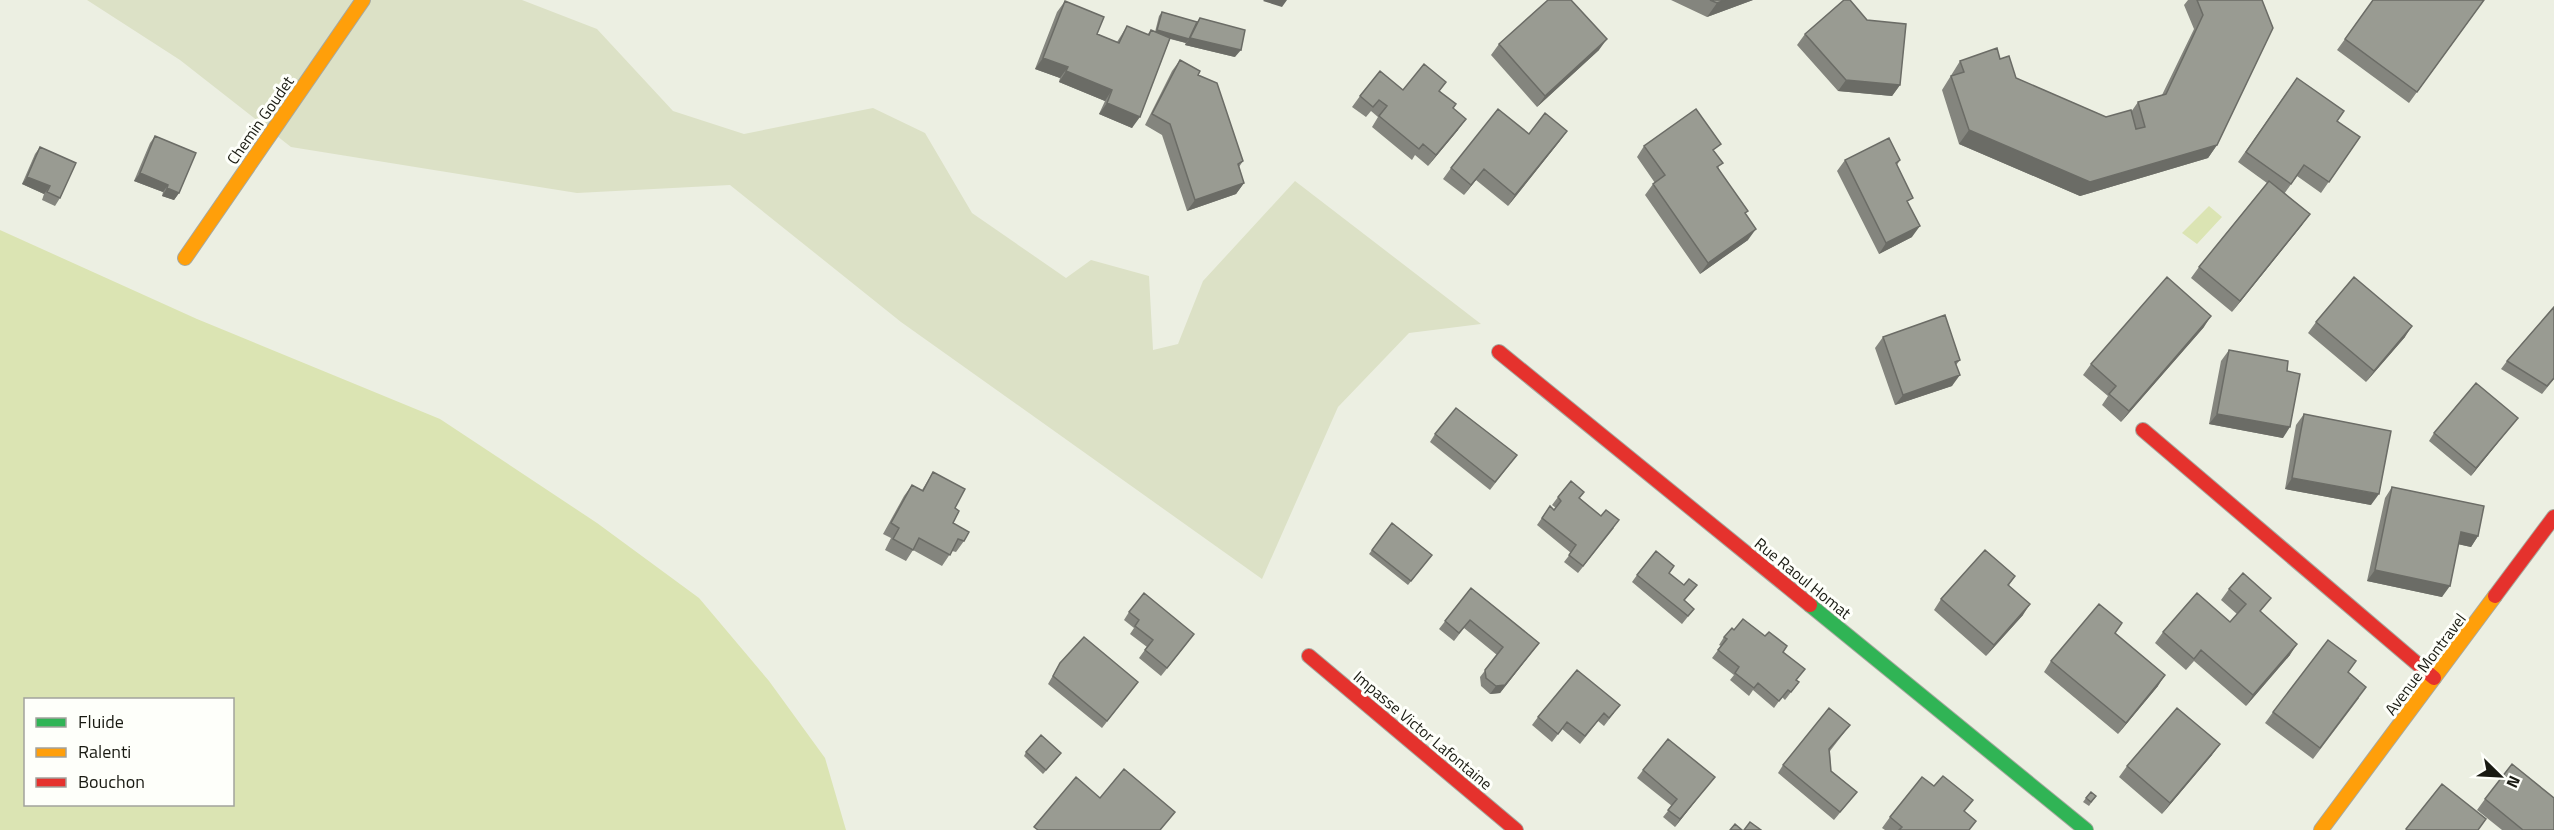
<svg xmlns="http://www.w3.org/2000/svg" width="2554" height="830" viewBox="0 0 2554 830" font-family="'Titillium Web',sans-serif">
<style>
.green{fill:#dce1c6}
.water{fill:#dbe4b3;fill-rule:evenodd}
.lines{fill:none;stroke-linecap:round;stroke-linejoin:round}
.fast-casing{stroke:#a6a89f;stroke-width:16}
.slow-casing{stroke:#a6a89f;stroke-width:16}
.jam-casing{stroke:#a6a89f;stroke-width:16}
.fast{stroke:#30b455;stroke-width:14}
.slow{stroke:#ff9f0a;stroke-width:14}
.jam{stroke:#e5322d;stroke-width:14}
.wall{fill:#84857e}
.shaded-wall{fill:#6b6c66}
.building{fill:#999b92;stroke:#6b6c66;stroke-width:1.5}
.labels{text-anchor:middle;stroke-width:6;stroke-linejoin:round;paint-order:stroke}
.street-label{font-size:16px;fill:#191a12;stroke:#fefffa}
</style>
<rect width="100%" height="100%" fill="#ecefe2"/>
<path class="green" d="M87,0H522L597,29L673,111L744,134L873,108L925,133L972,213L1066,278L1091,260L1149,276L1153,350L1178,344L1203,281L1295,181L1481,324L1409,333L1338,407L1262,579L901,322L730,185L577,193L291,147L180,60Z"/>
<path class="water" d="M2209,206L2222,217L2197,244L2182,233Z
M0,230L197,319L440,419L597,523L699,598L769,681L825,758L846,830H0ZM26,700H232V804H26Z"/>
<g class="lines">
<g class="fast-casing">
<path id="fast" d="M1810,605L2086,830"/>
</g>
<g class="slow-casing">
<path id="slow" d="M185,258L363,0
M2321,830L2495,596"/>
</g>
<g class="jam-casing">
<path id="jam" d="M1499,352L1810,605
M2143,430L2434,678
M2495,596L2554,517
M1309,656L1516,830"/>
</g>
<use href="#fast" class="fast"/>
<use href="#slow" class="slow"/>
<use href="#jam" class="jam"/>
</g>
<path class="wall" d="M1671,0H1753L1707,17Z
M2188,0H2262L2217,145L2208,158L2080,196L1959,144L1942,90L1960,61L2000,59L2016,78L2106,117L2131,112L2138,102L2162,95L2194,29L2184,5Z
M2484,0L2409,103L2337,50L2345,39Z
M1065,1L1097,34L1117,42L1127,26L1147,35L1151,30L1155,32L1159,16L1162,12L1197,22L1200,18L1235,57L1185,45L1186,42V43L1170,39L1132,128L1099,114L1105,101L1059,82L1060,78L1035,69L1057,12Z
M1867,20L1900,85L1892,96L1838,91L1797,45L1805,34Z
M1499,44L1599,50L1537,107L1491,55Z
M1180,60L1198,75L1243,161L1239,167L1244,183L1236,194L1187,211L1162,135L1145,125L1172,71Z
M2297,78L2337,121L2360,137L2321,193L2297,176L2284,194L2302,225L2232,312L2191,278L2199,267L2267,183L2238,162Z
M1403,90L1440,91L1453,108L1458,130L1428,166L1415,155L1412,160L1372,127L1378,117L1371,111L1366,117L1352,107L1360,96Z
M1567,131L1559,142L1508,206L1476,180L1464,195L1443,179L1451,168L1529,134Z
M155,136L179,193L174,200L162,196L163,192L134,181L150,143Z
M1644,146L1715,152L1719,169L1746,214L1748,240L1700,274L1645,195L1653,184L1655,183L1637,157Z
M40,147L60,198L55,206L42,200L44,194L22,184L35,154Z
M1845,160H1900L1897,165L1912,237L1879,254L1837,171Z
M2554,307V379L2542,394L2501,369L2507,361Z
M2316,322L2405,337L2366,382L2308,333Z
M2204,327L2121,422L2102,405L2108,396L2083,375L2091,364Z
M1883,337L1960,360L1956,365L1952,386L1895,405L1875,348Z
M2229,350L2287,371L2283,438L2209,424L2221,361Z
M2304,414L2371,505L2285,489L2296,425Z
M2512,425L2471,476L2429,441L2434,433Z
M1435,434L1517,455L1490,490L1430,442Z
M933,472L955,508L953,523L964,541L956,552L952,551L942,566L913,550L906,561L885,550L891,538L883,534L904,496L912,485L922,490Z
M2392,487L2478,536L2471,547L2458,544L2442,597L2367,581L2385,498Z
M1558,497L1580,498L1614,528L1578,573L1564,562L1571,553L1537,525L1550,506L1554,510L1556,508L1552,505Z
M1392,523L1432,555L1408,585L1369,554Z
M1674,566L1669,573L1691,592L1684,601L1694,609L1682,624L1632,582L1637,575Z
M2015,576L2009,585L2023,615L1986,656L1934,610L1941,599Z
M1471,588L1539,643L1500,693L1490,694L1481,686L1480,677L1497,655L1464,628L1454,641L1439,629Z
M2229,589L2261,612L2290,655L2246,706L2194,661L2186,670L2155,643L2163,632L2230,622L2237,614L2221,600Z
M1129,612L1189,641L1161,676L1139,658L1147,647L1130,634L1134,628L1124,620Z
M2122,623L2115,633L2158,686L2118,734L2044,672L2051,661Z
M1734,630L1765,636L1783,652L1796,680L1799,682L1785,700L1782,697L1774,708L1753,690L1749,696L1730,680L1734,675L1712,658L1721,646L1719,645L1724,637Z
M1060,663L1138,682L1102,728L1048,684Z
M2348,672L2359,698L2313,759L2265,723L2273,712Z
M1614,713L1604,726L1598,721L1580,744L1562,729L1552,742L1532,725L1538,717Z
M1850,725L1830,751L1831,771L1857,792L1834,820L1778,773L1783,765Z
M1026,752L1058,757L1043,774L1024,756Z
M2212,755L2162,814L2119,777L2127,766Z
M1643,770L1709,784L1675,827L1663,817L1672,806L1637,778Z
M2096,796L2089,806L2083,802L2086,798Z
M2485,799L2554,830H2502L2477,810Z
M1965,811L1970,830H1885L1882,828L1890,817Z"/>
<path class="shaded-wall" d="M1264,0H1287L1282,7L1263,1Z
M1725,0H1753L1707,17L1717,3Z
M1157,30L1189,39L1186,43L1154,34Z
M1190,38L1241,50L1235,57L1185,45Z
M1607,39L1599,50L1537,107L1545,96Z
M1043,58L1068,67L1060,78L1035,69Z
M1066,71L1112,90L1105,101L1059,82Z
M1846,80L1900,85L1892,96L1838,91Z
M1107,103L1140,117L1132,128L1099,114Z
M1466,119L1458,130L1428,166L1436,155Z
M1969,130L2217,145L2208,158L2080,196L1959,144Z
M1567,131L1559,142L1508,206L1515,195Z
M1484,169L1476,180L1464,195L1471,185Z
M140,173L168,185L163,192L134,181Z
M27,177L50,186L44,194L22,184Z
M1244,183L1236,194L1187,211L1195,200Z
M167,188L179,193L174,200L162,196Z
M2310,214L2302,225L2232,312L2240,301Z
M1920,226L1912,237L1879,254L1886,243Z
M1756,229L1748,240L1700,274L1708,263Z
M2211,316L2204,327L2121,422L2129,411Z
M2412,326L2405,337L2366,382L2374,371Z
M1960,375L1952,386L1895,405L1903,395Z
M2217,414L2290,427L2283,438L2209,424Z
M2518,418L2512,425L2471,476L2476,468Z
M2292,478L2379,494L2371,505L2285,489Z
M2461,532L2478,536L2471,547L2453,543Z
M2375,570L2450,586L2442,597L2367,581Z
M2030,604L2023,615L1986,656L1994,645Z
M1539,643L1500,693L1490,694L1496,686Z
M2297,644L2290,655L2246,706L2253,695Z
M2165,675L2158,686L2118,734L2126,723Z
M2220,744L2212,755L2162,814L2170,803Z
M1715,777L1709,784L1675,827L1680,819Z"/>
<path class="building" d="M1548,0H1571L1607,39L1545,96L1499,44Z
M1710,0H1725L1717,3Z
M1844,0H1850L1867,20L1906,24L1900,85L1846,80L1805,34Z
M2197,0H2262L2273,28L2217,145L2090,182L1969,130L1951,76L1964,72L1960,61L1997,48L2000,59L2009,56L2016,78L2106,117L2131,110L2136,129L2145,127L2138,102L2166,94L2203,15Z
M2373,0H2484L2417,92L2345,39Z
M1065,1L1104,17L1097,34L1119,43L1127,26L1149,35L1151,30L1170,38L1140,117L1107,103L1112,90L1066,71L1068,67L1043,58Z
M1162,12L1197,22L1189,39L1157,30Z
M1200,18L1245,30L1241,50L1190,38Z
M1180,60L1200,71L1198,75L1217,83L1243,161L1238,164L1244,183L1195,200L1170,124L1152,114Z
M1424,64L1446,82L1439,91L1456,104L1453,108L1466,119L1436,155L1423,144L1419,149L1379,116L1387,106L1379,100L1373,107L1360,96L1380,71L1403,90Z
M2297,78L2344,111L2337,121L2360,137L2329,182L2304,165L2291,184L2246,152Z
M1498,109L1529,134L1545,113L1567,131L1515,195L1484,169L1471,185L1451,168Z
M1696,109L1721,144L1713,150L1723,163L1717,167L1748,211L1745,213L1756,229L1708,263L1653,184L1665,175L1644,146Z
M155,136L196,153L179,193L167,188L168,185L140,173Z
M1889,138L1900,160L1896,163L1913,198L1907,201L1920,226L1886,243L1845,160Z
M40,147L76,163L60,198L47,192L50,186L27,177Z
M2269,181L2310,214L2240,301L2199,267Z
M2167,277L2211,316L2129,411L2109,394L2116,386L2091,364Z
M2354,277L2412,326L2374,371L2316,322Z
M2554,307V378L2547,386L2507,361Z
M1945,315L1960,360L1955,362L1960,375L1903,395L1883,337Z
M2229,350L2288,361L2287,371L2300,374L2290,427L2217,414Z
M2476,383L2518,418L2476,468L2434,433Z
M1456,408L1517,455L1495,482L1435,434Z
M2304,414L2391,431L2379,494L2292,478Z
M933,472L965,489L955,508L959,511L953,523L969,532L964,541L958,539L950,555L919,538L913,550L893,539L899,528L891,523L912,485L923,491Z
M1571,481L1584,492L1579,498L1601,516L1606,510L1619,520L1583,566L1569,555L1576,545L1542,518L1550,506L1554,510L1561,501L1558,497Z
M2392,487L2484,506L2478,536L2461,532L2450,586L2375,570Z
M1392,523L1432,555L1411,581L1372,550Z
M1985,550L2015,576L2008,585L2030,604L1994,645L1941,599Z
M1656,551L1674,566L1669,573L1684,585L1689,579L1697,585L1684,600L1694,609L1688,616L1637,575Z
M2243,573L2271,598L2260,611L2297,644L2253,695L2201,650L2194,659L2163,632L2197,593L2230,622L2246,604L2229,589Z
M1471,588L1539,643L1505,685L1496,686L1486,678L1485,670L1503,647L1470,620L1459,633L1445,621Z
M1144,593L1194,634L1167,668L1145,650L1153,640L1135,626L1139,620L1129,612Z
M2099,604L2122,623L2115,633L2165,675L2126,723L2051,661Z
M1743,619L1765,636L1769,632L1787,646L1783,652L1805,669L1796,680L1799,682L1791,692L1788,690L1779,701L1758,683L1754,688L1735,673L1739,667L1718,650L1727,639L1724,637L1732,628L1734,630Z
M1084,637L1138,682L1107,721L1053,676L1060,663Z
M2328,640L2356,661L2348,672L2366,687L2320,748L2273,712Z
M1577,670L1620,705L1609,718L1604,713L1585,736L1567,722L1558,734L1538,717Z
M1829,708L1850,725L1829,749L1831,771L1857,792L1840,812L1783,765Z
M2177,708L2220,744L2170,803L2127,766Z
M1041,735L1061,753L1046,770L1026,752Z
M1668,739L1715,777L1680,819L1668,810L1677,799L1643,770Z
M2512,764L2554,798V830H2523L2485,799Z
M1124,769L1175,812L1160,830H1038L1034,827L1076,777L1100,798Z
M1943,776L1973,800L1964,811L1976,821L1969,830H1899L1902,827L1890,817L1922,777L1934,786Z
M2442,784L2486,819L2478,830H2407L2406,829Z
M2091,792L2096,796L2091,802L2086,798Z
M1750,822L1761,830H1744Z
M1735,824L1742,830H1730Z"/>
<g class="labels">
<g class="street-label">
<text transform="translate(260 120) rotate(-55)" y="6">Chemin Goudet</text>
<text transform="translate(1803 578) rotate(39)" y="6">Rue Raoul Homat</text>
<text transform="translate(2425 664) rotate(-53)" y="6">Avenue Montravel</text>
<text transform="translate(1423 730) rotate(40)" y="6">Impasse Victor Lafontaine</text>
</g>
</g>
<rect x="24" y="698" width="210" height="108" fill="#fefffa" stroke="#a2a39d" stroke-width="1.5"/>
<rect x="36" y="718" width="30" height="9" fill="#30b455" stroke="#a2a39d" stroke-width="1.5"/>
<text x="78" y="728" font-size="18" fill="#191a12">Fluide</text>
<rect x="36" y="748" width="30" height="9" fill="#ff9f0a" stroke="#a2a39d" stroke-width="1.5"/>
<text x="78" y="758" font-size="18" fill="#191a12">Ralenti</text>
<rect x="36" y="778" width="30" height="9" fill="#e5322d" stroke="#a2a39d" stroke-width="1.5"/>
<text x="78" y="788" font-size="18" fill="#191a12">Bouchon</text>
<g transform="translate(2500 776) rotate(114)" stroke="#fefffa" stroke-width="4.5" paint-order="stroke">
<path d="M0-4.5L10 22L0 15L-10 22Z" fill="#191a12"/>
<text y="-9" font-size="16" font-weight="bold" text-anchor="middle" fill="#191a12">N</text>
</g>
</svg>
